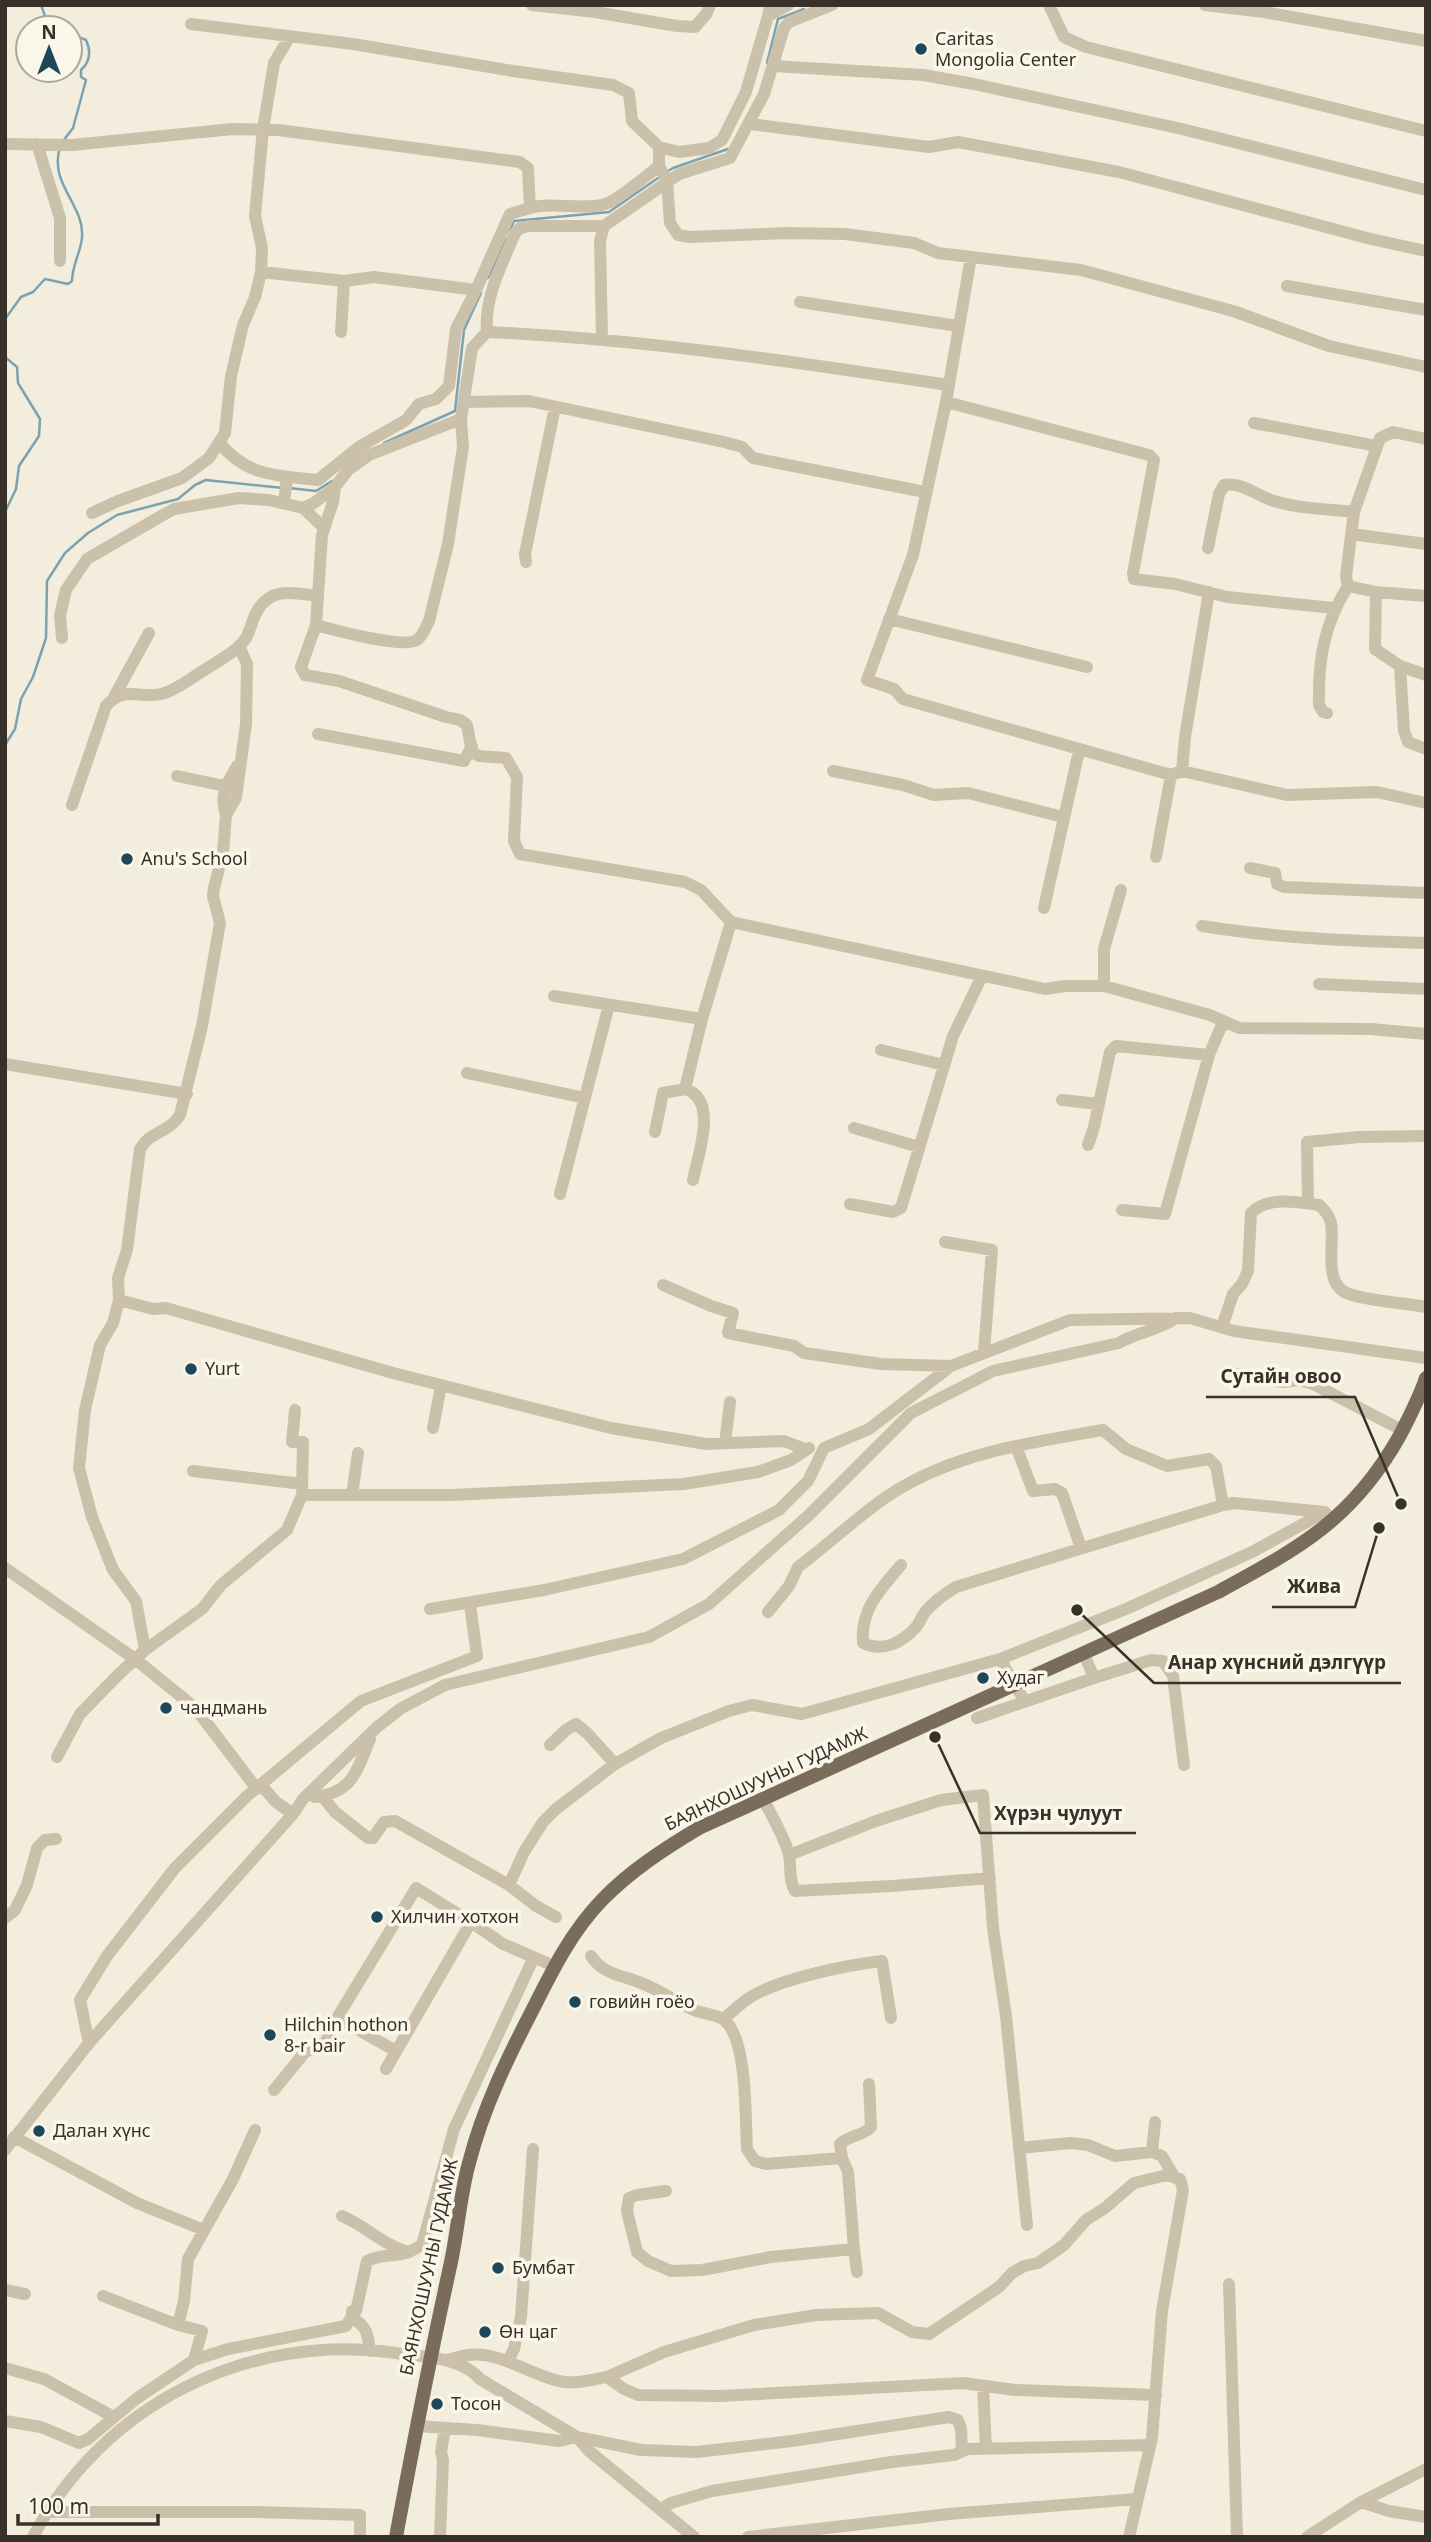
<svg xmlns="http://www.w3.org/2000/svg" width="1431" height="2542" viewBox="0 0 1431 2542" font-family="'Noto Sans',sans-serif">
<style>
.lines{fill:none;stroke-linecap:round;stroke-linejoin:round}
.stream{stroke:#7ca2b0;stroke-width:2.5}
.minor{stroke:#cbc0a9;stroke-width:12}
.major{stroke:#7a6c5a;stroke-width:14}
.poi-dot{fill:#1e485a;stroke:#faf6ea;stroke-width:2.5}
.labels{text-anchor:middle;stroke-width:7;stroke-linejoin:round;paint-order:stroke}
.poi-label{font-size:18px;fill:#383129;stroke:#faf6ea;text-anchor:start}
.street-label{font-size:18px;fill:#383129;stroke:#faf6ea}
.leader{fill:none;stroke:#383129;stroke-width:2.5}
.callout-dot{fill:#383129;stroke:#faf6ea;stroke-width:2.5}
.callout-label{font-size:19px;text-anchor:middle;font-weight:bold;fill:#383129;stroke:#faf6ea;stroke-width:7;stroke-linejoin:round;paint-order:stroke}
</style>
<rect width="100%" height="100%" fill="#f3eddd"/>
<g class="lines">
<path class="stream" d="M41,5L45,16V28
M767,63L778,19L804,9
M63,141L73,128L86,80L81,77V70C90,62 91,51 86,40L81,38L70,42
M666,172L673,168L728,149
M510,230L514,221L609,212L661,176
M488,278L506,239
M5,319L21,297L33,292L45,279L68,284L72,281C72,259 89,243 79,217C70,193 53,178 59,151
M5,357L17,367L18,383L40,419L39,436L19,466L16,489L5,512
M384,443L455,411L464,330L481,293
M289,488L316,491L332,481
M5,745L15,729L21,699L33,677L46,638L47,581L65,553L88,533L117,515L178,499L195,485L206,480L283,488"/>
<path class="minor" d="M532,5L595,12L677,26L695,27L707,13L710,5
M770,5L768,16L788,5
M1049,5L1064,37L1086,47L1426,131
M1205,5L1264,12L1426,41
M191,24L353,44L513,71L613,85L629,93L632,121L659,147V166L667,181L670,223L678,235L690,237L787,233L845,234L914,243L938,253L1081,270L1233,311L1329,346L1426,367
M774,66L923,75L974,84L1182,129L1426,190
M750,124L929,147L958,142L1119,172L1371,239L1426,251
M5,144L72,145L233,129L278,130L520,162L528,168L530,208C553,201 581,211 605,204C619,200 647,175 659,166
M37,144L60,218V261
M659,147L679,152L709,148L722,140L746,92L768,16
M971,257L946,402L913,555L867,680L894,689L903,699L1171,775L1182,771L1287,795L1377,792L1426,803
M261,272L344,281L374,277L476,290L510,214L530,208
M1287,286L1426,310
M800,302L958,326
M341,332L344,281
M487,332C484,297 502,265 515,233L520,228L529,226H604L679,174L730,158L764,94L784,28L789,22L832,5
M602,339L600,241L604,226
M464,402L529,401L724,442L742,447L753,458L925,492
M946,402L1149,455L1154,460L1133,573L1134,579L1175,584L1227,597L1334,608
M461,419L369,455L348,470L335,487L333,502L322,535L316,625L301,667L305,675L339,681L446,717L460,720L467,725L472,752L479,756L506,758L517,777L514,841L520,854L685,882L701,890L731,922L1045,989L1065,986H1104L1210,1015L1239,1028L1371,1029L1426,1034
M1254,423L1377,446
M1426,439L1393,432L1380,438L1354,512L1346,576L1348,586L1376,592L1375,649L1400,666L1404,731L1408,742L1426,749
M219,442C245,476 278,476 318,480L359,447L406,420L419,404L436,399L449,386L456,329L476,290
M284,503L287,477
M303,508L324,528
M92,513L118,501L182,478L209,458L225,433L231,376L243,325L255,297L261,272L262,248L255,216L263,129L274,63L290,36
M1351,534L1426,544
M1208,548L1219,494L1224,485C1241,482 1255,494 1271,500C1297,509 1327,509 1354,512
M526,562L525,554L555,407
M1376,592L1426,596
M889,619L1087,667
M316,625C334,630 403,649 417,640C422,637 426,627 429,621L448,544L455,498L463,447L461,419L472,348L487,332C642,339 795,362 948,385
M62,638L60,615L66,590L87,559L163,515L174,509L239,498L269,500L303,508L314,503L335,487
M239,646L247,664L246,724L236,798L226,815L223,853L214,888L213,896L220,923L202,1026L180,1115C168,1134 151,1130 140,1149L127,1250L118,1278L119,1300L153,1309L166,1308L393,1373L611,1428L706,1444L784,1441L805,1449
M1400,666L1426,675
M114,697L149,633
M1327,713L1323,712L1319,705C1318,660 1324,624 1348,586
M318,734L464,761L472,746
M833,771L903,785L934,795L968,793L1063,817
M1182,771L1185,737L1209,592
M177,776L225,786
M72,805L106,706C124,685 138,699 161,694C175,691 191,678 203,671C216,662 237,652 246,638C250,631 252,621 256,613C269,587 293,592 317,596
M226,815C219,795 227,783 237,766
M1156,857L1171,775
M1250,868L1275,873L1277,884L1284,887L1426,893
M1044,908L1079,751
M1202,926C1277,938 1350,941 1426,943
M1319,984L1426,989
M1104,986V949L1121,890
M554,996L702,1019
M881,1050L944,1065
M5,1064L187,1094
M467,1073L585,1098
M1062,1100L1099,1104
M854,1128L919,1147
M655,1132L663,1093L685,1089
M1088,1145L1094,1127L1110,1052L1116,1046L1209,1055
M693,1180C698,1155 719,1099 685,1089L702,1019L731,922
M560,1194L609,1005
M1308,1203L1307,1142L1359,1137L1426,1136
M850,1204L893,1212L901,1208L953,1036L982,976
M1122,1210L1165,1214L1209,1055L1223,1022
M945,1242L992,1250L984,1352
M663,1285L711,1306L733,1313L728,1333L794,1346L804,1353L881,1364L951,1366
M119,1300L113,1323L100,1345L85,1410L79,1468L92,1517L113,1570L136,1601L145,1650
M1222,1327L1233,1294L1242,1284L1248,1271L1251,1213C1267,1196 1298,1202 1319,1205C1325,1211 1329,1215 1331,1223C1335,1244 1322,1285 1349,1294C1369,1301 1404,1303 1426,1307
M1235,1374L1283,1382L1299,1380L1313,1384L1402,1430
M295,1410L292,1442H303L302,1491
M433,1428L441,1386
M725,1443L730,1402
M1016,1446L1033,1491L1055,1489L1062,1493L1081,1548
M193,1471L302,1484
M352,1495L358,1453
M901,1565C881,1589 860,1609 863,1643C883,1653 903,1642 917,1626C920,1622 922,1616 925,1612C934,1602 944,1594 956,1587L1223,1505L1234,1503L1324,1512
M5,1568L135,1659L188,1702L199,1713L257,1789
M430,1609L544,1590L683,1559L779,1510L808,1481L824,1448L869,1429L951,1366L1070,1320L1190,1318L1234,1331L1426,1358
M768,1612L789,1586L798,1567C832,1542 868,1506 904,1486C965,1451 1036,1442 1103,1430L1126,1449L1167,1466L1209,1459L1216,1466L1223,1505
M1084,1654L1094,1678
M1000,1659L1126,1609L1252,1552L1325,1512
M977,1718L1094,1678L1151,1660L1163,1661L1173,1676L1184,1765
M550,1745L566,1730L576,1724L587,1733L615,1764
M57,1757L80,1714L118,1675L145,1650L202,1609L221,1585L287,1530L302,1495H451L684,1484L758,1472L791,1460L809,1448
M261,1785L276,1802L293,1814
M322,1796L335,1812L368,1838H373L384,1822L395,1821L509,1885L536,1906L556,1917
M315,1797C353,1793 357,1770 370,1739
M763,1799C772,1816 782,1833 788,1851C792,1864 788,1880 795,1891L892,1886L990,1878
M789,1855L876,1821L941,1800L983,1795L993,1928L1006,2016L1027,2225
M509,1885L524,1852L543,1822L556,1809L615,1764L661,1738L729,1711L752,1705L802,1714L1000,1659L1024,1700
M5,1918L15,1910L27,1885L37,1848L45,1840L56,1839
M591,1956C602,1973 619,1975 636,1981C657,1988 674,2001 694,2010C703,2014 717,2014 724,2020C748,2039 745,2118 747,2149L755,2161L766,2164L842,2158L848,2172L854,2249L771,2257L702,2270L671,2271L648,2261L637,2252L627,2211L629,2198L637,2195L666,2191
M337,2018L396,2051
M723,2019C732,2012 740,2004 749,1998C778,1979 847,1965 882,1961L891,2018
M89,2043L80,2000L107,1956L175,1868L247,1796L361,1701L477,1656L470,1604
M386,2069L471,1922L503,1944L554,1966
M274,2090L305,2052L318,2047L326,2041L340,2013L416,1888L471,1922
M14,2137L137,2203L204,2230
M1019,2148L1071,2143L1088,2145L1115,2156L1152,2152L1155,2122
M5,2150L89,2043L293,1814L303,1799L376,1728L400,1709L445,1685L649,1637L709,1604L809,1515L911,1413L993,1371L1119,1343C1137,1332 1158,1331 1176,1318
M1152,2152L1162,2156L1175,2178
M842,2158L840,2144C849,2135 863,2136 871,2127L869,2084
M342,2216C366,2226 384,2246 409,2252L422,2245L454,2129L534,1957
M854,2249L857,2272
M1229,2284L1237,2537
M5,2290L25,2294
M103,2296L178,2325
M351,2318C367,2325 368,2335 370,2351
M194,2360L202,2331L178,2325L184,2301L188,2259L233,2179L255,2130
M447,2360C454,2358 462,2356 469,2355C503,2351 531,2377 564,2382C578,2384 593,2379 607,2377L624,2389L638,2395L720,2396L963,2383L1015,2390L1156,2395
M508,2361L514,2349L521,2317L533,2149
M5,2368L44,2379L114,2417
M607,2377L664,2352L754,2325L816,2315L878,2313L912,2332L929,2334L999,2287L1012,2273L1024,2266L1038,2263L1064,2245L1086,2220L1105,2208L1134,2183L1167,2175L1180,2179L1183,2190L1162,2311L1152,2438L1129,2537
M983,2386L986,2448
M5,2421L41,2427L79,2443L88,2439L136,2399L194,2360L228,2349L346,2326L352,2316V2311H356L367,2261C379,2254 395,2257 409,2252
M417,2426L477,2430L559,2441L577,2437L641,2450L697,2452L792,2441L949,2417L958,2420L961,2429L962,2450
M1361,2502L1389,2511L1426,2517
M661,2509L671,2503L712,2491L892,2462L954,2455L967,2449L1150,2445
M46,2512H256L360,2515V2537
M33,2537C103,2404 248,2332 396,2353C424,2357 461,2357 480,2379L577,2437L589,2451L694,2537
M440,2537L443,2460L441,2452L445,2429
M748,2537L949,2514L1137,2499
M1307,2537L1361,2502L1426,2469"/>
<path class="major" d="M396,2537C413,2445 431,2353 451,2262C458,2229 460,2195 469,2163C483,2108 508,2057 534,2007C553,1969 572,1931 602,1900C630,1871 664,1849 699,1828L1218,1592C1299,1548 1352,1520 1399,1437C1409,1418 1419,1399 1426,1378"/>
</g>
<g class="poi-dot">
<circle cx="921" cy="49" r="7"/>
<circle cx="127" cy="859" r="7"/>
<circle cx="191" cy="1369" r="7"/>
<circle cx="983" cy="1678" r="7"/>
<circle cx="166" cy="1708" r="7"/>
<circle cx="377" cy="1917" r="7"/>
<circle cx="575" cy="2002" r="7"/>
<circle cx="270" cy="2035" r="7"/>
<circle cx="39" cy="2131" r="7"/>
<circle cx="498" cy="2268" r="7"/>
<circle cx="485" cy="2332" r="7"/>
<circle cx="437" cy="2404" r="7"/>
</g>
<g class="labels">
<g class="poi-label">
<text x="935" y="45">Caritas<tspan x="935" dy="21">Mongolia Center</tspan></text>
<text x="141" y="865">Anu's School</text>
<text x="205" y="1375">Yurt</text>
<text x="997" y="1684">Худаг</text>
<text x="180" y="1714">чандмань</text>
<text x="391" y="1923">Хилчин хотхон</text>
<text x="589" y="2008">говийн гоёо</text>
<text x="284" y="2031">Hilchin hothon<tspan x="284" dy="21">8-r bair</tspan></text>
<text x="53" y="2137">Далан хүнс</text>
<text x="512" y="2274">Бумбат</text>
<text x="499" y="2338">Өн цаг</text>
<text x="451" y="2410">Тосон</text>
</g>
<g class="street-label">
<text transform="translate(766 1779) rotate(-25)" y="6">БАЯНХОШУУНЫ ГУДАМЖ</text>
<text transform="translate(429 2267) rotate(-78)" y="6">БАЯНХОШУУНЫ ГУДАМЖ</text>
</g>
</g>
<path class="leader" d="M1401 1504L1355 1397H1206M1379 1528L1355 1607H1272M1077 1610L1154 1683H1401M935 1737L980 1833H1136"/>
<g class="callout-dot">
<circle cx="1401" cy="1504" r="7"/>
<circle cx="1379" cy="1528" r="7"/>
<circle cx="1077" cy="1610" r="7"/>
<circle cx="935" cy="1737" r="7"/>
</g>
<g class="callout-label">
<text x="1281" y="1383">Сутайн овоо</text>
<text x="1314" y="1593">Жива</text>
<text x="1277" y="1669">Анар хүнсний дэлгүүр</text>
<text x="1058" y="1820">Хүрэн чулуут</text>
</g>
<rect width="1431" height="2542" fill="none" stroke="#383129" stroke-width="14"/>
<g transform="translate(49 49)"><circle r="33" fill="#faf6ea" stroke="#aca79d" stroke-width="2"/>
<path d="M0-5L12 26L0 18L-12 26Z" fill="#1e485a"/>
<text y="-10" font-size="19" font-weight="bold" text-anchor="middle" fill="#383129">N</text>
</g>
<path d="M18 2514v10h140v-10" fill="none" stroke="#383129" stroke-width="3.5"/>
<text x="28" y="2514" font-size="21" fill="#383129" stroke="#faf6ea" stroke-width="5" paint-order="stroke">100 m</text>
</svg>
